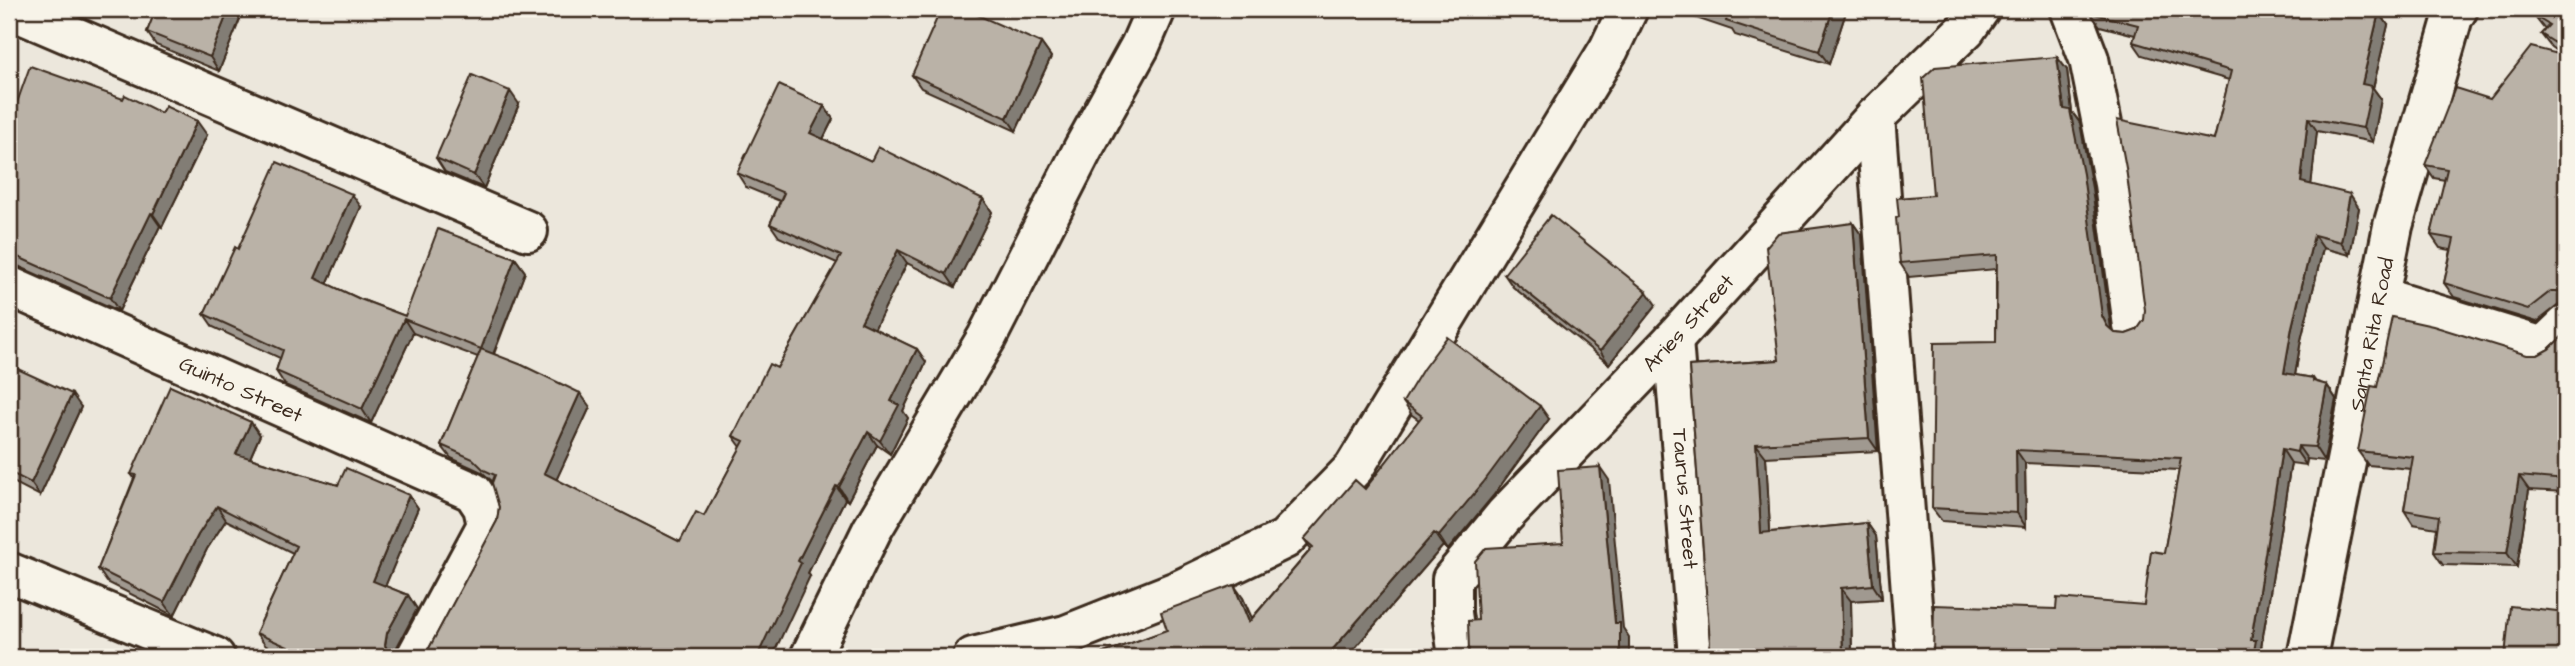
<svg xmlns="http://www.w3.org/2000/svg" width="2575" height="666" viewBox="0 0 2575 666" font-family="'Architects Daughter',sans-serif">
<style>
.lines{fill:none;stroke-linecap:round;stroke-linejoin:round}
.minor-casing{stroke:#3b2a1e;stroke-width:44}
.major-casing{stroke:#3b2a1e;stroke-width:44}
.minor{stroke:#f7f3e8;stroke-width:38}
.major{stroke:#f7f3e8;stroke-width:38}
.wall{fill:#a09990;stroke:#3b2a1e;stroke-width:2}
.shaded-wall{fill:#827d75;stroke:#3b2a1e;stroke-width:2}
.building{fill:#bab2a7;stroke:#3b2a1e;stroke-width:2}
.labels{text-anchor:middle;stroke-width:5;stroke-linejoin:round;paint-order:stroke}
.street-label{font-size:21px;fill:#3b2a1e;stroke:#f7f3e8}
</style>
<rect width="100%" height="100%" fill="#ece7dc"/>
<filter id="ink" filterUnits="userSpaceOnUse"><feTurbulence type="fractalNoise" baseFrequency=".0143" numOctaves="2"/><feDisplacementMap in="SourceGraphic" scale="14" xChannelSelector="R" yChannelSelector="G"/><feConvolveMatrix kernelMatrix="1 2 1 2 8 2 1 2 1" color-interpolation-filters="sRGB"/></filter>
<g filter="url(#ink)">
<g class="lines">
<g class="minor-casing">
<g id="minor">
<path d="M2070,9L2089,59L2114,184L2133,326"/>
<path d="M12,10L528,231"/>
<path d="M1875,117L1916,657"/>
<path id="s1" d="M9,286L473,492L483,507L487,525L416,657"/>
<path d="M2380,297L2543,347L2566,325"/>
<path id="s2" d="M1673,340L1698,657"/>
<path d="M9,572L215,657"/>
<path d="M810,657L872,530L987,337L1083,149L1140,46L1156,9"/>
<path d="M973,657L1066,635L1177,591L1285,539L1354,468L1609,49L1628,9"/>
<path id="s3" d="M1458,657L1452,613V579L1504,516L1673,340L1875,117L1966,29L1980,9"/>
</g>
</g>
<g class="major-casing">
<g id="major">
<path id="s4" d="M2307,657L2393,226L2453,17L2458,9"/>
</g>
</g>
<use href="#minor" class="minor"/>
<use href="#major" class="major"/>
</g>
<path class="wall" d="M156,9H244L219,71L156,45L147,32Z
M1676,9H1847L1829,64L1735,35L1732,30L1678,12Z
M2566,9V304H2560L2537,322L2454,297L2444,283L2451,250L2440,248L2431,235L2445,180L2434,178L2425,165L2490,99L2562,55L2551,47L2541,34L2545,30L2534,16Z
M2090,13L2388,25L2373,88L2381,99L2373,142L2317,131L2311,185L2359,208L2350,255L2323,248L2301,340L2295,375L2313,378L2316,382L2327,385L2336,399L2324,461L2307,459L2306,465L2291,463L2261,648L2265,654V657H1933L2056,609L2144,605L2164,553L2179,470L2025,463L2026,527L1942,521L1932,508L1996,342V269L1909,277L1900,263L1899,217L1933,195L2057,57L2067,70L2072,112L2080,123L2092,188L2111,329L2115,333L2126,334L2137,330L2144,320L2214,140L2229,80L2142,55L2133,42L2135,35L2100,26Z
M1041,43L1051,57L1016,131L921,88L912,75Z
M519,104L484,188L445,172L436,158Z
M824,106L833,119L823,139L871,161L983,199L992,212L955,287L907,263L874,329L917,349L926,362L903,411L908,418L890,454L877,445L848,501L845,499L808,573L810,576L426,654L497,521L499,507L493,482L482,472L451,458L441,445L478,357L413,333L371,423L285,385L276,371L280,358L213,327L204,314L238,249L361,207L327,284L360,299L405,316L515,258L525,272L494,354L590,407L556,480L680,542L704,516L741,447L733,436L777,368L837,263L779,237L770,224L780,201L746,187L737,173Z
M9,125L207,135L162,227L160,226L119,311L18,266H9Z
M1853,223L1862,236L1878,451L1766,457L1770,532L1867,523L1876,536L1882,599L1851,601L1852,657H1705L1708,654L1710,642L1689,366L1779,360Z
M1504,274L1656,305L1609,364L1513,287Z
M2566,333V492L2529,490L2517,567L2443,565L2434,552L2437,528L2413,524L2404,510L2411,469L2368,465L2358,451L2377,387L2527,355H2538L2549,349Z
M9,365L81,407L40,496L9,480Z
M1403,402L1549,419L1493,496L1448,550L1443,546L1348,656L1429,651L1433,657H1093L1167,630L1243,598L1252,618L1311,549L1304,539L1365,489L1419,420L1412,415Z
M260,435L250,458L338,485L409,495L418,508L385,586L408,595L417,609L397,647L394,657H291L266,646L256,633L293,553L226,520L207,549L174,616L107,582L98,569L134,478L131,474Z"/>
<path class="shaded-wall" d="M229,9H244L219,71L210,57Z
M1833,9H1847L1829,64L1819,51Z
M2379,12L2388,25L2373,88L2381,99L2373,142L2363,128L2362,84Z
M1041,43L1051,57L1016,131L1007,118Z
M2057,57L2067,70L2072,112L2080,123L2092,188L2111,329L2116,340L2107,326L2102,316L2064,109Z
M510,91L519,104L484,188L474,175Z
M824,106L833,119L819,147L810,133Z
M2308,118L2317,131L2310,196L2301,182Z
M197,121L207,135L162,227L153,214Z
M352,194L361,207L324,291L315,278Z
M2350,194L2359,208L2350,255L2341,242Z
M983,199L992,212L955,287L946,274Z
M151,213L160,226L119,311L110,298Z
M1853,223L1862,236L1878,451L1869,438Z
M2314,235L2323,248L2301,340L2293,387L2284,373L2292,327Z
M898,250L907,263L871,336L861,322Z
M515,258L525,272L490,362L481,349Z
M1647,292L1656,305L1609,364L1600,351Z
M404,319L413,333L371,423L362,409Z
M917,349L926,362L903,411L908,418L890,454L880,441L891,401Z
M2327,385L2336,399L2324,461L2315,447Z
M580,393L590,407L553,487L544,473Z
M72,394L81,407L40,496L31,483Z
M1540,406L1549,419L1493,496L1448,550L1439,536Z
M251,422L260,435L246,467L236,454Z
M868,432L877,445L848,501L839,487Z
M1756,444L1766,457L1771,546L1761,533Z
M2298,446L2307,459L2306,465L2297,452Z
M2282,449L2291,463L2261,648L2265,654V657H2253L2251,640Z
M2016,450L2025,463L2026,527L2017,513Z
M1600,467L1609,480L1623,628L1629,637V657H1620L1615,623Z
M2519,476L2529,490L2517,567L2507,553Z
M836,486L845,499L808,573L810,576L772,657H757L798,561Z
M409,495L418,508L382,594L373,581Z
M217,506L226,520L207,549L174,616L164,602L198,535Z
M1867,523L1876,536L1882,599L1873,585Z
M1434,533L1443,546L1347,657H1326Z
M1234,585L1243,598L1258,635L1249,622Z
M1841,588L1851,601L1852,657H1843Z
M408,595L417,609L397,647L394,657H390L385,645L387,633Z"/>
<path class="building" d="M156,9H229L210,57L147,32Z
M941,9H964L1041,43L1007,118L912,75Z
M1699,9H1833L1819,51L1726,21L1727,18Z
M2089,9H2366L2379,12L2362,84L2372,86L2363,128L2308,118L2301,182L2350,194L2341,242L2314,235L2292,327L2284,373L2313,378V381L2327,385L2315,447L2298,446L2297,452L2282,449L2251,640H2256L2253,657H1933L1934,605L2056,609L2057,598L2144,605L2151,551L2164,553L2181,458L2016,450L2017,513L1932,508L1934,343L1996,342L1997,255L1900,263L1896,218L1899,217L1897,198L1933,195L1923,78L1935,67L2057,57L2064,109L2070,110L2083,174L2102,316L2107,326L2115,333L2126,334L2137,330L2144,320L2145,310L2126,168L2117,120L2214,140L2231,71L2133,42L2138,25L2090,13Z
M2538,9H2566V50L2541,34L2549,25L2534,16Z
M2531,47L2566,56V293L2562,291H2551L2528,309L2444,283L2454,239L2431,235L2447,169L2425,165L2455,88L2490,99Z
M30,66L123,99L125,95L161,113L165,106L197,121L153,214L151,213L110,298L9,253V125Z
M472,75L510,91L474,175L436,158Z
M779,85L824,106L810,133L871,161L878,147L983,199L946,274L898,250L861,322L917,349L891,401L899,405L880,441L868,432L839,487L836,486L798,561L801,563L757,657H423L426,654L497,521L499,507L492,483L495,475L484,470L473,459L441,445L481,349L522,365L580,393L544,473L680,542L696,512L704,516L744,441L733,436L769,364L777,368L841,256L770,224L784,193L737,173Z
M277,162L352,194L315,278L360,299L405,316L438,229L515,258L481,349L404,319L362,409L276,371L283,350L204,314L235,247L238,249Z
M1551,215L1647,292L1600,351L1504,274Z
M1853,223L1869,438L1756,444L1761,533L1867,523L1873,585L1841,588L1843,657H1705L1708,654L1710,642L1689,366L1779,360L1766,247L1778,233Z
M2392,317L2433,326L2527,355H2538L2549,349L2566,333V480L2519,476L2507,553L2434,552L2439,516L2404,510L2413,457L2358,451L2371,386L2377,387Z
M1447,337L1540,406L1483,483L1439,536L1434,533L1326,657H1093L1167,630L1161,612L1234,585L1249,622L1313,547L1304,539L1355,480L1365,489L1422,416L1403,402L1423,369Z
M9,365L72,394L31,483L9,472Z
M170,386L251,422L236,454L338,485L346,468L409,495L373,581L408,595L387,633L385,645L388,656L390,657H303L304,654L256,633L296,546L217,506L198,535L164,602L98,569L136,475L131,474Z
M1600,467L1615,623H1620V657H1465L1469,651L1468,621L1478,620L1475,561L1486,548L1563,543L1558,470Z
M2510,606L2566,612V657H2505Z
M9,648L30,657H9Z
M1083,650L1085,657H1060Z
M1429,651L1432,657H1331Z"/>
</g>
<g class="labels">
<g class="street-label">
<text dy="7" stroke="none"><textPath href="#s3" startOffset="427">Aries Street</textPath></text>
<text dy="7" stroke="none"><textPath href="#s4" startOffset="329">Santa Rita Road</textPath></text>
<text dy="7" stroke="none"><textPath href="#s1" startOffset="254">Guinto Street</textPath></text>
<text dy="7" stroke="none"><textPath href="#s2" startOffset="159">Taurus Street</textPath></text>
</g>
</g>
<rect width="2575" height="666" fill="none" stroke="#f7f3e8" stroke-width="35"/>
<rect x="18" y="18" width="2540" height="631" fill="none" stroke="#3b2a1e" stroke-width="2.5" filter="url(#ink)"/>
</svg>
